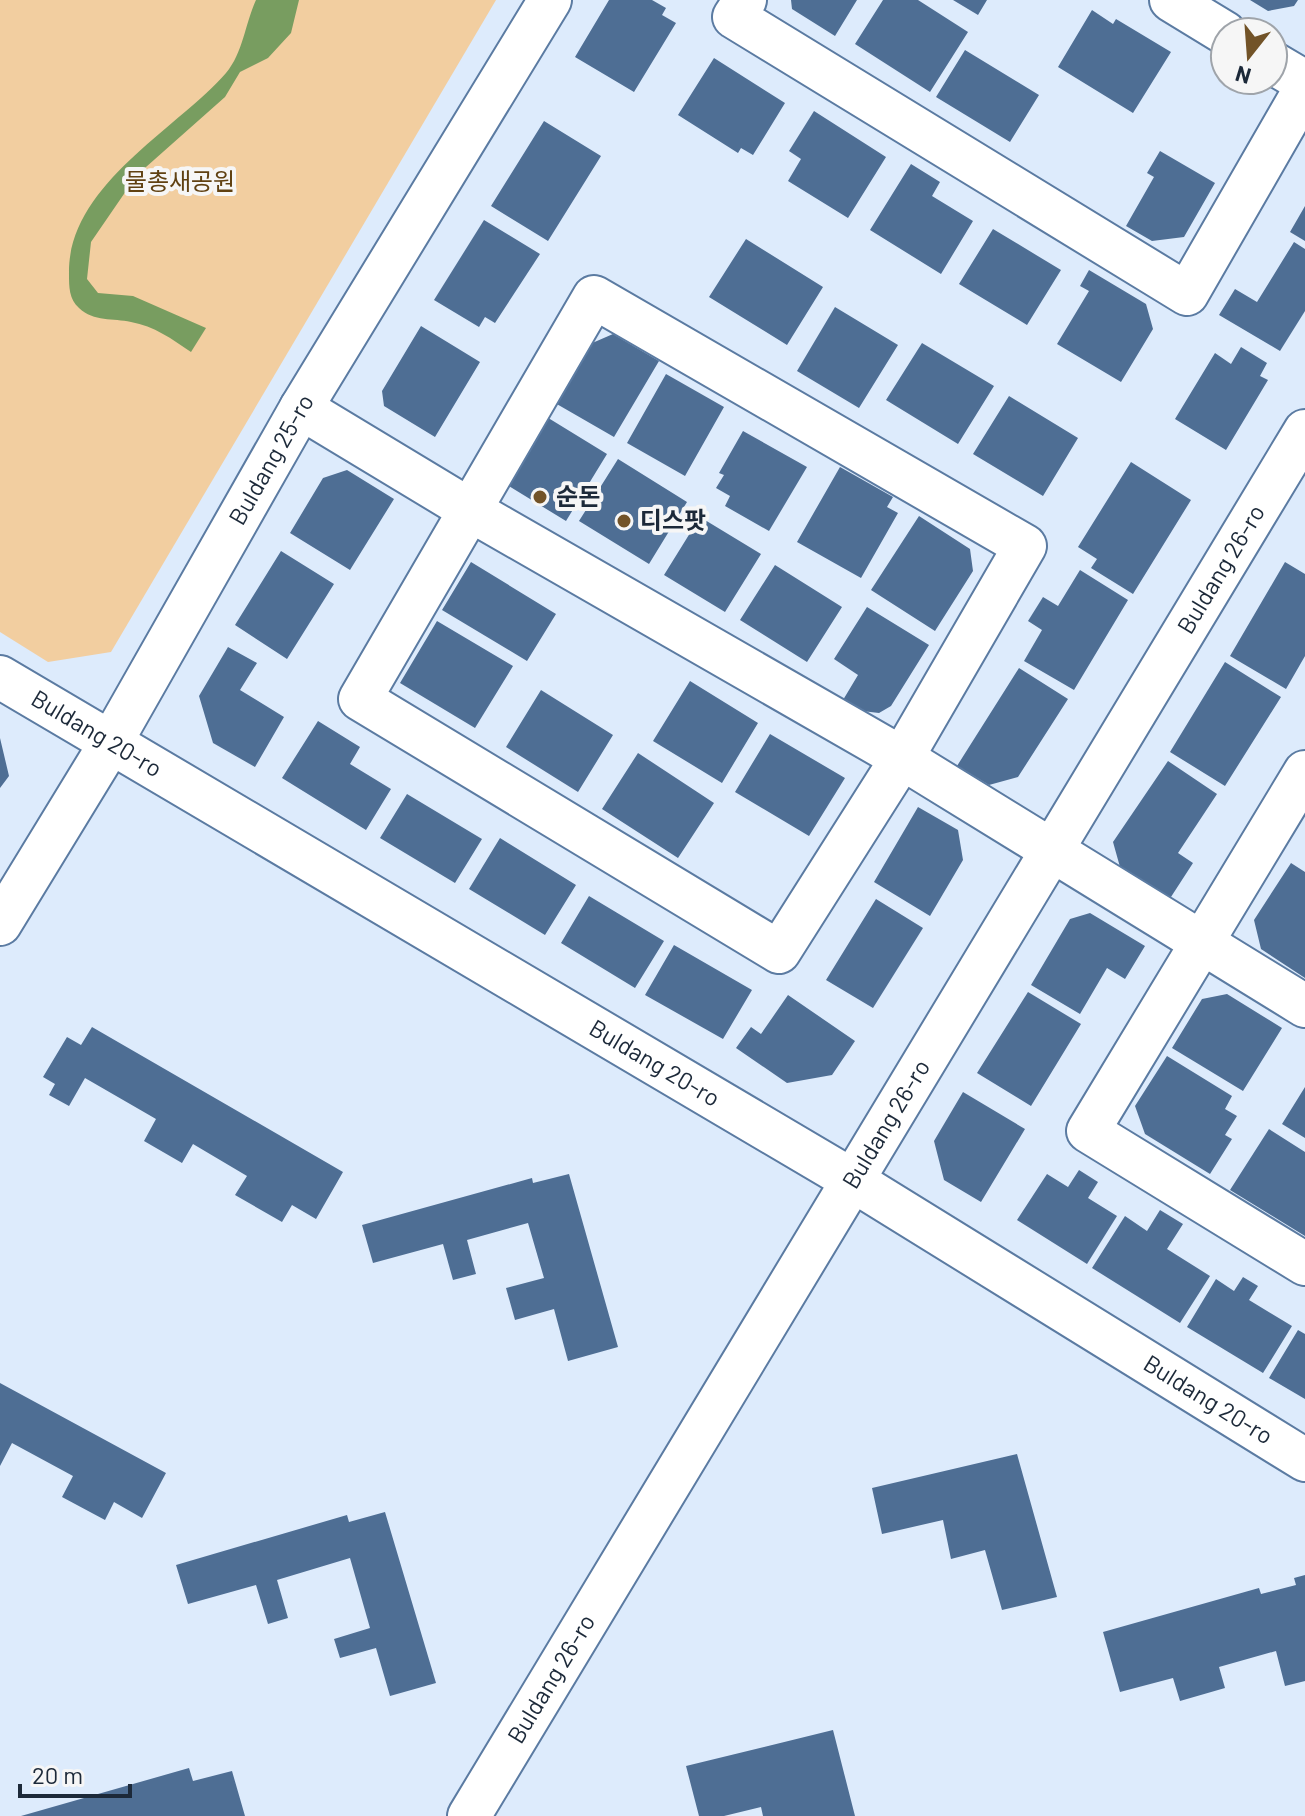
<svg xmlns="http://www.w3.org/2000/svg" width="1305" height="1816" viewBox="0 0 1305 1816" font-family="Barlow,'Noto Sans KR',sans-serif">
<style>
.green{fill:#f2cea0}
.water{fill:#789d60}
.building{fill:#4e6e94}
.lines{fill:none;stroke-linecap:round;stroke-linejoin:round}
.minor-casing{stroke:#5b7ba2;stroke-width:46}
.minor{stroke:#fff;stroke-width:42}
.poi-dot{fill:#725328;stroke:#f6f6f6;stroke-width:3}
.labels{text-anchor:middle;stroke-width:8;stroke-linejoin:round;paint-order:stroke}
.park-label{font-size:24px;fill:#604112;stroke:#f6f6f6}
.street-label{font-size:24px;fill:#1c2939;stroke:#f6f6f6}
.poi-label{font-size:24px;font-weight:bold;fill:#1c2939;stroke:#f6f6f6;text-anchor:start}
</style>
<rect width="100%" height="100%" fill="#ddebfc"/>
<path class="green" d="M0,0H496L111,652L48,662L0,632Z"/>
<path class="water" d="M256,0H299L291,33L268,58L240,72L225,97L137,175L91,242L87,279L98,293L133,296L206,328L191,352C172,339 154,326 131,322C113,318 94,322 79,308C69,299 69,287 69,274C67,186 176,130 226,73C243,53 245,24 256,0Z"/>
<path class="building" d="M609,0H652L666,8L662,15L676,23L634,92L575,57Z
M791,0H857L835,36L792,9Z
M883,0H918L968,32L930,92L855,44Z
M953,0H987L978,15Z
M1250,0H1298L1294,6L1268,11Z
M1092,10L1113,24L1116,19L1171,52L1133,113L1058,67Z
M965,50L1039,95L1010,142L936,97Z
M714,58L785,103L753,155L741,148L738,153L678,115Z
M814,111L886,157L848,218L788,181L801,159L789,151Z
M544,121L601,156L548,241L491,206Z
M1160,151L1215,183L1184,237L1152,241L1126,226L1154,177L1147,173Z
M911,164L940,182L932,196L973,221L941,274L870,230Z
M1305,206V241L1290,232Z
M484,220L540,254L495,323L485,317L479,327L434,300Z
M993,229L1061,270L1027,325L959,284Z
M746,239L823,287L787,345L709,297Z
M1294,242L1305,249V311L1280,351L1219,315L1235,289L1257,302Z
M1089,270L1146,304L1153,329L1121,382L1057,344L1089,291L1080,286Z
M835,307L898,345L859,408L797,371Z
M421,326L480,362L435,437L384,406L382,391Z
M613,334L659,361L614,437L555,403L590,344Z
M922,343L994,386L958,444L886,400Z
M1241,347L1267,363L1260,376L1268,380L1226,450L1175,419L1215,353L1231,364Z
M666,374L724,407L685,476L627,443Z
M1009,396L1078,438L1043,496L973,454Z
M532,408L607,454L566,521L507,485Z
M743,431L807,467L769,531L725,506L730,496L716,488L724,475L719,473Z
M618,459L687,502L649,564L579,521Z
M1131,462L1191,500L1133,594L1091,568L1097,559L1078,547Z
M840,467L893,497L887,507L898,513L861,578L797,542Z
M347,470L394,499L350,570L290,533L323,478Z
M919,516L970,549L973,571L935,631L871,590Z
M700,517L761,554L725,612L664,575Z
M281,551L334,584L287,659L235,625Z
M471,562L556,614L527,661L442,610Z
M1285,562L1305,574V656L1286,689L1230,656Z
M775,565L842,607L807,662L740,620Z
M1080,570L1128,600L1074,690L1024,661L1042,630L1028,621L1043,597L1058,606Z
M867,607L929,645L891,706L879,713L862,711L843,700L858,675L834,659Z
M437,621L513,666L475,728L400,683Z
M228,647L257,663L240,690L284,717L255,767L213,743L199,696Z
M1225,662L1281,697L1225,786L1170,752Z
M1019,668L1068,699L1018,777L989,785L957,766Z
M690,681L758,723L722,783L653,741Z
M541,690L613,735L578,792L506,747Z
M318,721L360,747L350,764L391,789L366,830L282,778Z
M770,734L845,778L809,836L735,792Z
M0,738L9,776L0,788Z
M638,753L714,803L678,858L602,809Z
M1168,761L1217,794L1178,853L1193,863L1169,900L1120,867L1113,842Z
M407,794L482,839L455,883L380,838Z
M918,807L958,830L963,860L930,916L874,882Z
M500,838L576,885L545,935L469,889Z
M1291,863L1305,872V978L1261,949L1254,920Z
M589,896L664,941L635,988L561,943Z
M876,899L923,928L873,1008L826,980Z
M1090,913L1145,946L1125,979L1107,968L1080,1014L1031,985L1070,919Z
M674,945L752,990L723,1039L645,995Z
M1028,992L1081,1024L1031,1106L977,1073Z
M1227,994L1282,1028L1243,1091L1172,1048L1202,999Z
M788,995L855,1041L832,1075L787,1083L736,1048L751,1027L761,1034Z
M92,1027L343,1172L316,1219L292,1205L282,1222L235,1195L247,1176L193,1144L182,1163L144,1141L156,1119L85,1078L69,1106L49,1095L55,1084L43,1077L67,1037L81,1045Z
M1167,1056L1232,1096L1225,1109L1237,1116L1225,1135L1232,1139L1210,1174L1145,1134L1135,1106Z
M1305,1087V1138L1282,1124Z
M963,1092L1025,1129L981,1202L944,1180L934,1141Z
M1269,1129L1305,1152V1236L1230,1190Z
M1079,1170L1098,1182L1088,1198L1117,1216L1087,1264L1017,1220L1047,1174L1068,1187Z
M569,1174L618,1347L568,1361L554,1309L515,1320L506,1288L544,1278L528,1223L467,1240L476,1274L453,1280L443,1244L373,1263L362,1225L532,1178L533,1183Z
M1160,1210L1183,1224L1167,1249L1210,1276L1180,1323L1092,1268L1125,1216L1147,1231Z
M1243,1277L1258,1286L1249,1300L1292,1326L1263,1373L1187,1327L1216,1279L1234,1291Z
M1298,1330L1305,1334V1399L1269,1378Z
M0,1383L166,1473L142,1518L114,1502L105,1520L62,1497L73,1476L12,1443L0,1466Z
M1017,1454L1057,1597L1002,1610L985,1550L951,1559L943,1520L882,1534L872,1488Z
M385,1512L436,1683L390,1696L376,1648L340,1658L334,1639L370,1628L350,1558L277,1580L288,1618L268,1624L256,1585L188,1604L176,1565L347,1515L349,1522Z
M1305,1575V1681L1285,1686L1276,1651L1219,1667L1225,1688L1180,1701L1173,1678L1120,1692L1103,1632L1259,1588L1261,1594L1296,1585L1294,1578Z
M833,1730L855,1816H763L761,1807L724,1816H699L686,1766Z
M189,1768L193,1781L232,1771L245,1816H21Z"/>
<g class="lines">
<g class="minor-casing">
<g id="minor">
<path d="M745,0L734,17L1187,294L1305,89"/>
<path d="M1171,0L1225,33"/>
<path d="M1273,63L1305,82"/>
<path d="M594,297L1025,546L902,758L779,952L360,699Z"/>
<path d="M301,408L470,510L902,758L1305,1006"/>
<path id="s1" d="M0,677L852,1180L1305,1460"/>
<path d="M1305,772L1088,1131L1305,1264"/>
<path id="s2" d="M0,924L110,744L301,408L550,0"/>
<path id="s3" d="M469,1816L1305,431"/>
</g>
</g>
<use href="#minor" class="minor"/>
</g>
<g class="poi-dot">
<circle cx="540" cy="497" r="8"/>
<circle cx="624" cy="521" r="8"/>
</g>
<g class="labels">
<g class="park-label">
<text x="180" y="190">물총새공원</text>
</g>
<g class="street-label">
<text dy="8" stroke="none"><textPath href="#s2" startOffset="538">Buldang 25-ro</textPath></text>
<text dy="8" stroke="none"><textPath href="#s3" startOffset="1456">Buldang 26-ro</textPath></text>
<text dy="8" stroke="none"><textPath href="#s1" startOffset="112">Buldang 20-ro</textPath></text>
<text dy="8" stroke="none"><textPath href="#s1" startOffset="760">Buldang 20-ro</textPath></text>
<text dy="8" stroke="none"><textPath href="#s3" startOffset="808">Buldang 26-ro</textPath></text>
<text dy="8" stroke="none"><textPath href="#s1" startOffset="1408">Buldang 20-ro</textPath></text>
<text dy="8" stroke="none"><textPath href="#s3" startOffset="160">Buldang 26-ro</textPath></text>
</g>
<g class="poi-label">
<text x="556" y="505">순돈</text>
<text x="640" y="529">디스팟</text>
</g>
</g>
<g transform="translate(1249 56) rotate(197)"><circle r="38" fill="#f6f6f6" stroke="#9fa4aa" stroke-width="2"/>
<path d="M0-6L14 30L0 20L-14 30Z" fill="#725328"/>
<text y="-12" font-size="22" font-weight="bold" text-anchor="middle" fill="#1c2939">N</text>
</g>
<path d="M20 1784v12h110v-12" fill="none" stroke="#1c2939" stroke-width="4"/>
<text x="32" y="1784" font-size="24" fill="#1c2939" stroke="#f6f6f6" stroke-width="6" paint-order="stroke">20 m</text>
</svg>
